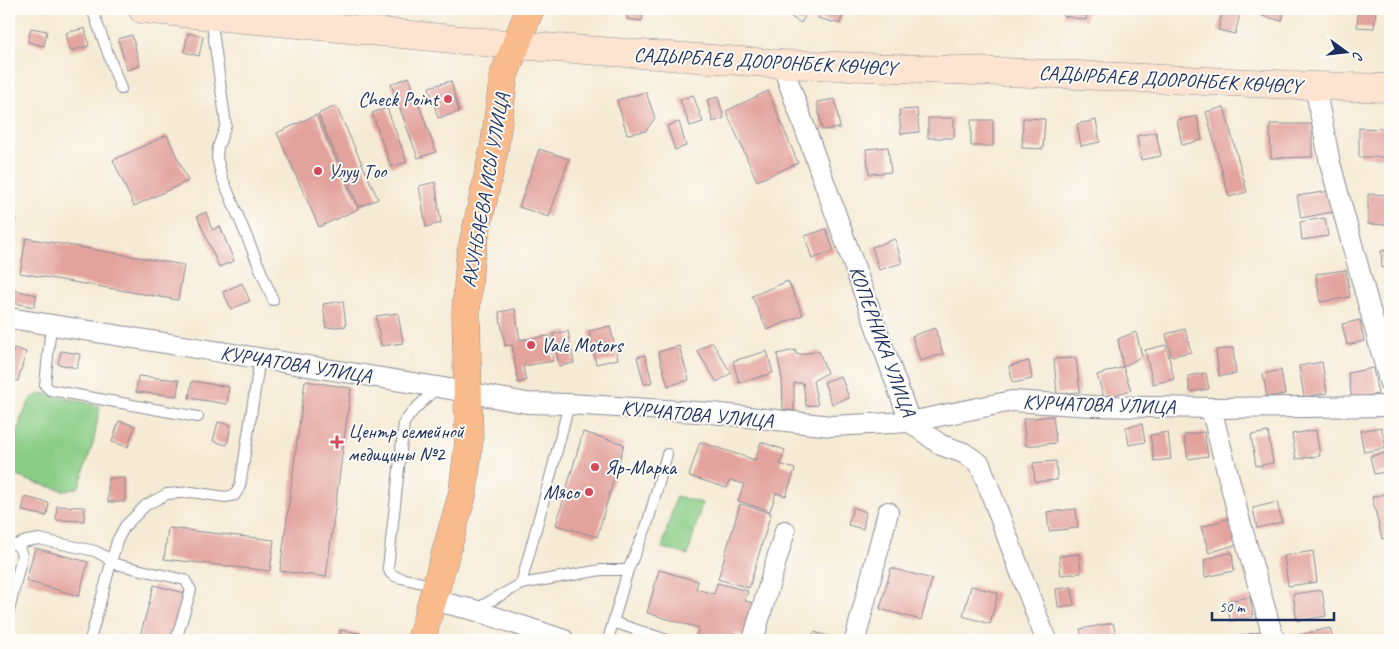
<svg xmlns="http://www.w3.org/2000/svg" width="1399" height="649" viewBox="0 0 1399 649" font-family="Caveat,sans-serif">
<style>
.green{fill:#8acd86;stroke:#527e72}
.building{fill:#e3a39d}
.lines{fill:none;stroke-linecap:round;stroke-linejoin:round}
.service-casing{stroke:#888c98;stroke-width:12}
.minor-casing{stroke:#888c98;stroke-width:22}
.secondary-casing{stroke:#888c98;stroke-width:29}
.primary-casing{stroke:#888c98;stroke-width:29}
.service{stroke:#fff;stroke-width:10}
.minor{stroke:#fff;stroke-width:20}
.secondary{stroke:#fde4d1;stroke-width:28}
.primary{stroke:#fabb8c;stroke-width:28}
.poi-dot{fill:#d1495b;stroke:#fdfcf7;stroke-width:2}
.labels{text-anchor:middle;stroke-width:4;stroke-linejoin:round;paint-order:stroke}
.street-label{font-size:20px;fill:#1b2f5e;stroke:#fdfcf7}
.poi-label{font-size:20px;fill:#1b2f5e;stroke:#fdfcf7;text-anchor:start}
</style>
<rect width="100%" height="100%" fill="#fdfcf7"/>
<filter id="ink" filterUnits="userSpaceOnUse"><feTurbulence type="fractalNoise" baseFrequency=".02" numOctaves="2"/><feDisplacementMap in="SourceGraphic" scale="10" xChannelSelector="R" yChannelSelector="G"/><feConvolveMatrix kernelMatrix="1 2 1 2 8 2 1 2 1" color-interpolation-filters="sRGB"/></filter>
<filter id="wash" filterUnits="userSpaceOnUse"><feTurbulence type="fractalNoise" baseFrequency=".0096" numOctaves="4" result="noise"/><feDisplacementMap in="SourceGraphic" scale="20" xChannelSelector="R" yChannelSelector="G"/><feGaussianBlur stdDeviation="1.12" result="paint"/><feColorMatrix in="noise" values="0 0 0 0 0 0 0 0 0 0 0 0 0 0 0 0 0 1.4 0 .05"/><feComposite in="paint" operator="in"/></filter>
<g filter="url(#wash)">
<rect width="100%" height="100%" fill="#f5ead3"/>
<path class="green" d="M44,393L100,406L94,440L79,487L66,491L36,483L13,475L12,457L21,419L31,398Z
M676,496L702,503L688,555L662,548Z"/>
<g id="blocks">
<path class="building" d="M628,9H644L642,21L627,19Z
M795,9H809L801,23L791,17Z
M821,9H844L840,24L818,18Z
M930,9H954V13L930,12Z
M1065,9H1088L1086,20L1063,16Z
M1223,9L1241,10L1235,34L1218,30Z
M1264,9H1285L1282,21L1262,16Z
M1358,9H1376L1374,28L1357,27Z
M31,28L47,31L44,46L28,42Z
M85,28L89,46L70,51L66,33Z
M188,33L203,37L199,56L184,52Z
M132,35L140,66L127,70L118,39Z
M409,77L436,152L418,158L391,84Z
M451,81L459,112L438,118L429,87Z
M768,91L798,163L757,181L726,111Z
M646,92L655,118L646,131L627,134L617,100Z
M693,95L703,122L690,126L680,100Z
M718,97L724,118L713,122L707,100Z
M835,99L840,128L822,130L817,102Z
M336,106L378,199L359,207L318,114Z
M1224,107L1247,192L1229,197L1206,112Z
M387,108L407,162L391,167L372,113Z
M917,109L919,132L901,134L899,110Z
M316,115L358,209L319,227L277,133Z
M1197,116L1202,140L1182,145L1177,120Z
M928,118H954V138H928Z
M1023,118L1045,119L1043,149L1022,148Z
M971,120H993V146H971Z
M1096,120L1100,142L1081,146L1077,124Z
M679,122L686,146L675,150L667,126Z
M1270,124H1312V157L1271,158Z
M1359,128L1388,129V157H1359Z
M1156,132L1161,156L1141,160L1137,136Z
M167,135L188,181L134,206L113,160Z
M888,147L891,172L869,174L866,149Z
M539,149L569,159L549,217L519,207Z
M435,182L441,223L426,227L419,186Z
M1330,191L1333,212L1301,218L1297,196Z
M1368,194L1390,195V225L1368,224Z
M206,212L212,230L220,226L234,261L219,267L197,216Z
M9,216L16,217L10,251L9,250Z
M1325,218L1328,236L1302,240L1300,222Z
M826,229L834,251L812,259L805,236Z
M26,238L184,265L178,300L20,273Z
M895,239L902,263L879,270L872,247Z
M1390,250V267L1382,268L1381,251Z
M1346,270L1350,297L1320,302L1316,274Z
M788,281L803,315L767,330L752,296Z
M242,283L250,301L231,309L223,292Z
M9,289L37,295L34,307L9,302Z
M343,301L346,326L326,328L323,304Z
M515,309L520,340L549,336L553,361L523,366L526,381L518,383L512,345L505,346L499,312Z
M398,313L403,343L381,346L376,316Z
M1360,320L1364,341L1347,345L1342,324Z
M610,326L618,359L596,364L589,331Z
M935,328L943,354L920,361L912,336Z
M1185,329L1191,352L1171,356L1166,334Z
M568,331L574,363L559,366L553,334Z
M1136,332L1142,356L1123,367L1131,390L1104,398L1097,375L1123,367L1118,339Z
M712,342L731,373L717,382L697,351Z
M1166,345L1174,379L1153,384L1145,350Z
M679,346L689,380L668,386L658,352Z
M14,348L26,352L18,381L9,378V365Z
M1233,348L1236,374L1219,376L1216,350Z
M795,350L797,355L819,351L827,373L813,381L818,405L806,406L803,383H794V411L783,409L782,379L777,354Z
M61,351L80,354L77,368L58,364Z
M767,351L773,373L739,383L733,361Z
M645,355L652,382L644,384L637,357Z
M1076,358L1080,392L1057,394L1054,359Z
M1029,361L1032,379L1013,383L1009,366Z
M1322,362L1327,393L1304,397L1299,366Z
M1373,368L1378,394L1352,399L1348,373Z
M1281,370L1285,394L1267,397L1263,374Z
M1206,373L1209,389L1190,392L1188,376Z
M138,376L179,380L177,396L136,392Z
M841,376L849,398L832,404L824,382Z
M192,381L229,387L227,404L189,398Z
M305,381L351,388L326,577L280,571Z
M1053,416L1056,443L1026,446L1023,419Z
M119,421L135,426L128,447L112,442Z
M218,422L231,425L227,445L213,441Z
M1142,424L1145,442L1129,445L1126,427Z
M1381,427L1386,448L1364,452L1360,431Z
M1316,430L1320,456L1296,459L1292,434Z
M583,432L624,444L597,537L556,525Z
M1168,432L1171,459L1154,461L1150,435Z
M1204,432L1208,456L1188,459L1184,435Z
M1268,432L1273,463L1256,466L1251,435Z
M700,442L755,460L761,442L785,450L780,464L795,469L786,496L776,493L770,511L738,501L744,484L730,480L727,488L689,476Z
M1390,452V471L1374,474L1370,456Z
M1056,461L1057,480L1035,482L1033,463Z
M108,478H125V502H108Z
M1390,493V537L1382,539L1372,497Z
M25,497L49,503L47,516L22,511Z
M1277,502L1282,522L1257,528L1253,508Z
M740,504L771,513L749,588L718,579Z
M57,506L85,507L84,521L56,520Z
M853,507L866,512L863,529L848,525Z
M1076,509L1078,528L1049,531L1047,512Z
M1230,518L1238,544L1209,553L1201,527Z
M168,528L274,540L270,571L164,559Z
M35,548L88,562L79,596L26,581Z
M1313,551L1317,582L1288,586L1284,556Z
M1232,552L1234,571L1205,577L1204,560Z
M1079,554L1081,573L1061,575L1059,556Z
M891,568L932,579L921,620L880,609Z
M659,570L698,581L696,589L714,594L717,583L748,591L745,601L761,605L752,638L735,633L733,640H695L699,628L647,613Z
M154,585L184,593L172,640H139Z
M971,586L998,593L990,624L963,616Z
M1072,587L1074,605L1058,607L1056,589Z
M1322,590L1326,616L1297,621L1293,594Z
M1250,597L1253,617L1230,621L1227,601Z
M1113,623L1117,640H1083L1080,629Z
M1330,628L1333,640H1295L1294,636Z
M340,630L360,633L358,640H339Z
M814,632L842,640H812Z
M1260,632L1261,640H1237V636Z"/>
</g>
</g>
<g filter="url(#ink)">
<use href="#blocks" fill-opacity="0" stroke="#888c98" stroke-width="1"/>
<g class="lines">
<g class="service-casing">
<path id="service" d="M92,9L121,89
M211,17L226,125L218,147L217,158L222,177L273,300
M51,325L45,385L50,390L198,417
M569,404L552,470L521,584L601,570H628L647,525L667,454
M9,543C18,545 20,547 22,556L9,611
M16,545L27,541L39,539L95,551L106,557L111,563L185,580L191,590L176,640
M435,586L397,577L391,574L388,568L404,423L413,411L438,387
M476,609L521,584
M613,622L667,640
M9,636L16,640
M90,640L117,541L125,526L146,505L167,494L192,492L225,497L235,495L240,486L260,358
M608,640L628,570"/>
</g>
<g class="minor-casing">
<path id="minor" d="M782,64L910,422L941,445L964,453L980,464L1046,640
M1315,86L1330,163L1390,384
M9,318L438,387L527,403L569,404L712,413L831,426L910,422L1012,401L1093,406L1211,408L1390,406
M1211,408L1239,518L1274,640
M432,600L474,610L564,640
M753,640L785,531
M855,640L888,512"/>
</g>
<g class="secondary-casing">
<path id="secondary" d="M142,9L515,45L782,64L1056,74L1315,86L1390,88"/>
</g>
<g class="primary-casing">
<path id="primary" d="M421,640L463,492L469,440L466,313L470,258L494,150L504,75L530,9"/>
</g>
<use href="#service" class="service"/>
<use href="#minor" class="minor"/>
<use href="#secondary" class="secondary"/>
<use href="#primary" class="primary"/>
</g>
</g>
<g class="poi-dot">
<circle cx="448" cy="99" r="5"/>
<circle cx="318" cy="171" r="5"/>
<circle cx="531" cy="345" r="5"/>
<path d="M334.5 434.5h5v5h5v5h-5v5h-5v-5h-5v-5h5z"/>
<circle cx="595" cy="467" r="5"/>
<circle cx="589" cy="492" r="5"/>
</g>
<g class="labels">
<g class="street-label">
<text transform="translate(765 61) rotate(3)" y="7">САДЫРБАЕВ ДООРОНБЕК КӨЧӨСҮ</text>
<text transform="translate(1170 79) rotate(3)" y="7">САДЫРБАЕВ ДООРОНБЕК КӨЧӨСҮ</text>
<text transform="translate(485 190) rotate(-80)" y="7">АХУНБАЕВА ИСЫ УЛИЦА</text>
<text transform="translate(883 341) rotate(70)" y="7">КОПЕРНИКА УЛИЦА</text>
<text transform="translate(296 364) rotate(9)" y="7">КУРЧАТОВА УЛИЦА</text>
<text transform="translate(1099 404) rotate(2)" y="7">КУРЧАТОВА УЛИЦА</text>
<text transform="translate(697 414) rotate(5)" y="7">КУРЧАТОВА УЛИЦА</text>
</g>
<g class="poi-label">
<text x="438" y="106" text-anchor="end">Check Point</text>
<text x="328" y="178">Улуу Тоо</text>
<text x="541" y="352">Vale Motors</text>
<text x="348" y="438">Центр семейной<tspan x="348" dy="23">медицины №2</tspan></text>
<text x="605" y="474">Яр-Марка</text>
<text x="579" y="499" text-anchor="end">Мясо</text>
</g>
</g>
<rect width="1399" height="649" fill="none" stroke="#fdfcf7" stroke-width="30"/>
<g transform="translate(1346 52) rotate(105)" stroke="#fdfcf7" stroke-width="4" paint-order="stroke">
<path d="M0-4L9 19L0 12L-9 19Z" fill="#1b2f5e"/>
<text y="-8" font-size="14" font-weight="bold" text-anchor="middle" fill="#1b2f5e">С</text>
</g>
<path d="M1212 612v8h122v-8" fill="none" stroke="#1b2f5e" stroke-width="2.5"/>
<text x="1219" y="612" font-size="15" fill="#1b2f5e" stroke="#fdfcf7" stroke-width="4" paint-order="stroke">50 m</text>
</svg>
